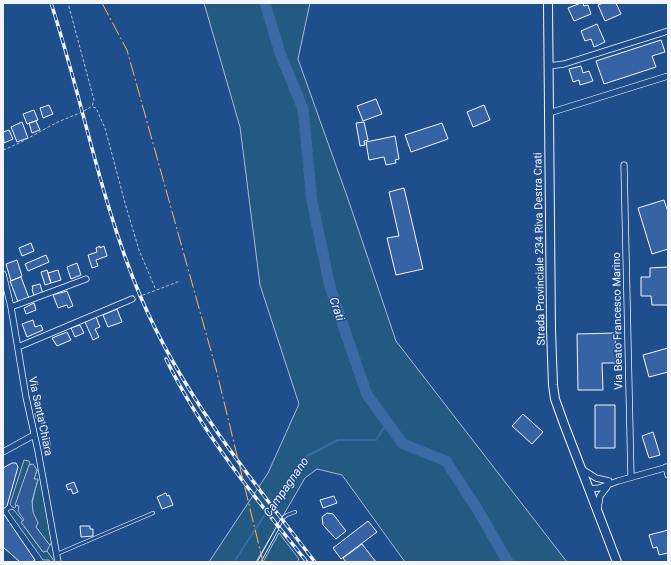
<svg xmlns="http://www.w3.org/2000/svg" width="671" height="565" viewBox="0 0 671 565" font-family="Roboto,sans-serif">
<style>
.green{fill:#245a82;stroke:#a8bbd7}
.parking{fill:#305b95;stroke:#a8bbd7}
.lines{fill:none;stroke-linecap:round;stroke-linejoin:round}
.stream{stroke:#3b69a3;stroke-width:2}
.river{stroke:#3b69a3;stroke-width:11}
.building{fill:#3563a3;stroke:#f2f6ff}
.lane-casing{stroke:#f2f6ff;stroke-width:4}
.street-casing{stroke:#f2f6ff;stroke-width:7}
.secondary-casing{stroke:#f2f6ff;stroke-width:10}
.path{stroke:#b3c4dc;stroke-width:1;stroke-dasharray:3 2;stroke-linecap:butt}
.lane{stroke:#1f4e8c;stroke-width:2.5}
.street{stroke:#1f4e8c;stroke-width:5.5}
.secondary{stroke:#1f4e8c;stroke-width:8}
.rail-casing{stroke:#f2f6ff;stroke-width:3.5}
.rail{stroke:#1f4e8c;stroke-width:2;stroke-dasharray:6;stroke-linecap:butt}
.power{stroke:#ffb74d;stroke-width:1;stroke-dasharray:14 3 2 3;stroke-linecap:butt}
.labels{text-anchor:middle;stroke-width:3;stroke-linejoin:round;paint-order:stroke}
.street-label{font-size:11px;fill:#f2f6ff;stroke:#1f4e8c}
.water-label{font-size:12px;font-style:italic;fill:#f2f6ff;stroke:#1f4e8c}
</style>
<rect width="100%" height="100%" fill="#1f4e8c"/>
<path class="green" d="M204,3H310L298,59L348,199L396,341L567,562H405L342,475L317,469L305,478L256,562H209L268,473L299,404L260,285L240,127Z
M24,460L29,461L30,463L15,508L12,507L10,504Z
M37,470H38L40,471L52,542L50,545L48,543L36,527L37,523C28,509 34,494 38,480L34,479Z
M11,509L14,510L23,521L21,522L43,552L47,551L55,562H50L49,560H43L8,511Z
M279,533L299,559L297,562H263Z"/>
<path class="parking" d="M33,464L37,470L34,479H38L32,501L33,512L38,523L36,527L48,543L50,545L47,551L43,552L21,522L24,520L18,511L19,506L15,505L29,465Z"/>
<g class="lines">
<path class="stream" d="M234,562L279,493L307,456L338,440H376L385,426L381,414"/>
<path class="river" d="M265,3L280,53L303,109L312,201L330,287L367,395L403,444L446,461L476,507L508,562"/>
</g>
<path class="building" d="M581,3H583L584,6L588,5L591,14L574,21L568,8Z
M603,3H616L621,14L605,21L598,5Z
M597,24L605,42L594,47L591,39L585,41L581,31Z
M661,40L665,52L652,56L656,67L604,84L596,61Z
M581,66L583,73L589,71L593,81L580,85L579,80L573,82L569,69Z
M376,99L382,114L363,121L357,106Z
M49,105L53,114L43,118L40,108Z
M484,105L490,120L473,127L467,112Z
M34,110L38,120L27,124L23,114Z
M36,121L40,130L32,133L29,123Z
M22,122L28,138L17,142L11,127Z
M364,122L368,140L364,141L365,145L360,146L356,123Z
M442,123L448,139L411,152L405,135Z
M9,130L13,139L4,143L3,132Z
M395,136L399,159L395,160L396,163L386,165L384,157L369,160L366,142Z
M404,188L423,269L396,275L387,238L399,236L389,192Z
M664,200L668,212V249L652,254L638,208Z
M31,243L34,251L22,256L19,248Z
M100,246V248L104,246L107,256L96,260L98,266L92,268L88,255L97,252L96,248Z
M46,255L49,262L28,271L25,264Z
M17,260L22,276L11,281L6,264Z
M77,263L81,275L71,279L67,267Z
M668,267V305H652L651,296H641V277H650V268Z
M47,270L51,283L45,285L41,272Z
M58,270L61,280L51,283L48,273Z
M21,277L29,298L18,302L10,281Z
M40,284L43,294L34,296L32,289L33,288L32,286Z
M67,291L73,306L68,308L67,305L58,308L53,295Z
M34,303L36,310L26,314L24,308Z
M117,309L122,322L108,327L103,315Z
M96,317L100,327L95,329L99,337L93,340L85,322Z
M33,320L35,327L41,325L43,330L27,337L22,324Z
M80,325L84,333L75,337L71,328Z
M67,332L71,340L57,346L52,338Z
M615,333L616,363H602L603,390H578L577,334Z
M668,348V372L649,377L643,355Z
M595,405H615V448H595Z
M43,412L45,423H41L40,417L36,418L35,413Z
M523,414L543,432L532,444L512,426Z
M653,432L660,455L649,458L642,436Z
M49,437L50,445L45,446L44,438Z
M12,463H16L18,467L7,506L3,509V468Z
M74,482L78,492L73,494L71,489L68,490L66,485Z
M166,493L167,496L169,495L173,505L162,509L157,497Z
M334,496L337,503L323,508L320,500Z
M3,513L35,560L32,562H20L3,547Z
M327,513L333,514L346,531L336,539L323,525L322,517Z
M368,521L377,532L341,559L333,548Z
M80,526H90V529H93V536L81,537Z
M668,530V553L659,555L657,547L653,548L649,535Z
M362,544L376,562H346L343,558Z"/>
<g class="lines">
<g class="lane-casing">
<path id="lane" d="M57,554L153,513
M259,562L283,518L287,515L295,512"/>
</g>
<g class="street-casing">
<path id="street" d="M549,66L564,64L668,31
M549,113L668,76
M624,165L631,477
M3,274L11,307L26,397L38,451L58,562
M11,307L86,279
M18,347L132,299
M3,452L34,435
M666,467L668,475
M582,469L596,478L609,481
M588,489L599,488L618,481L668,467
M598,509L600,496L607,487"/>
</g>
<g class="secondary-casing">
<path id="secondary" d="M548,3L551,330L553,385L555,399L564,424L617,562"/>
</g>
<path class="path" d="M93,107L96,108L105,128L125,203L139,250L156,290
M3,150C22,143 38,132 56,123C68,117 81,114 92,106L94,100L68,3
M138,297L180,281"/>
<use href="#lane" class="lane"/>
<use href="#street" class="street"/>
<use href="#secondary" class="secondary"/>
<g class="rail-casing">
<path id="rail" d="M51,3C83,101 101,205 142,300C184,397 251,479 315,562
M166,359C202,433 255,498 307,562"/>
</g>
<use href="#rail" class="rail"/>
<path class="power" d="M102,3L127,50L216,369L263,562"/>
</g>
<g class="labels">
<g class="street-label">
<text transform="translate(539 249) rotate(-91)" y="4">Strada Provinciale 234 Riva Destra Crati</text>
<text transform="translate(617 321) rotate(-91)" y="4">Via Beato Francesco Marino</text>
<text transform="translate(41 416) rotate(78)" y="4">Via Santa Chiara</text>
</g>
<g class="water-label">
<text transform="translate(337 309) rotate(71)" y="4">Crati</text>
<text transform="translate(286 487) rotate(-55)" y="4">Campagnano</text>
</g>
</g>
<rect width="671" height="565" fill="none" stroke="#f2f6ff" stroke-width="8"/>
</svg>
